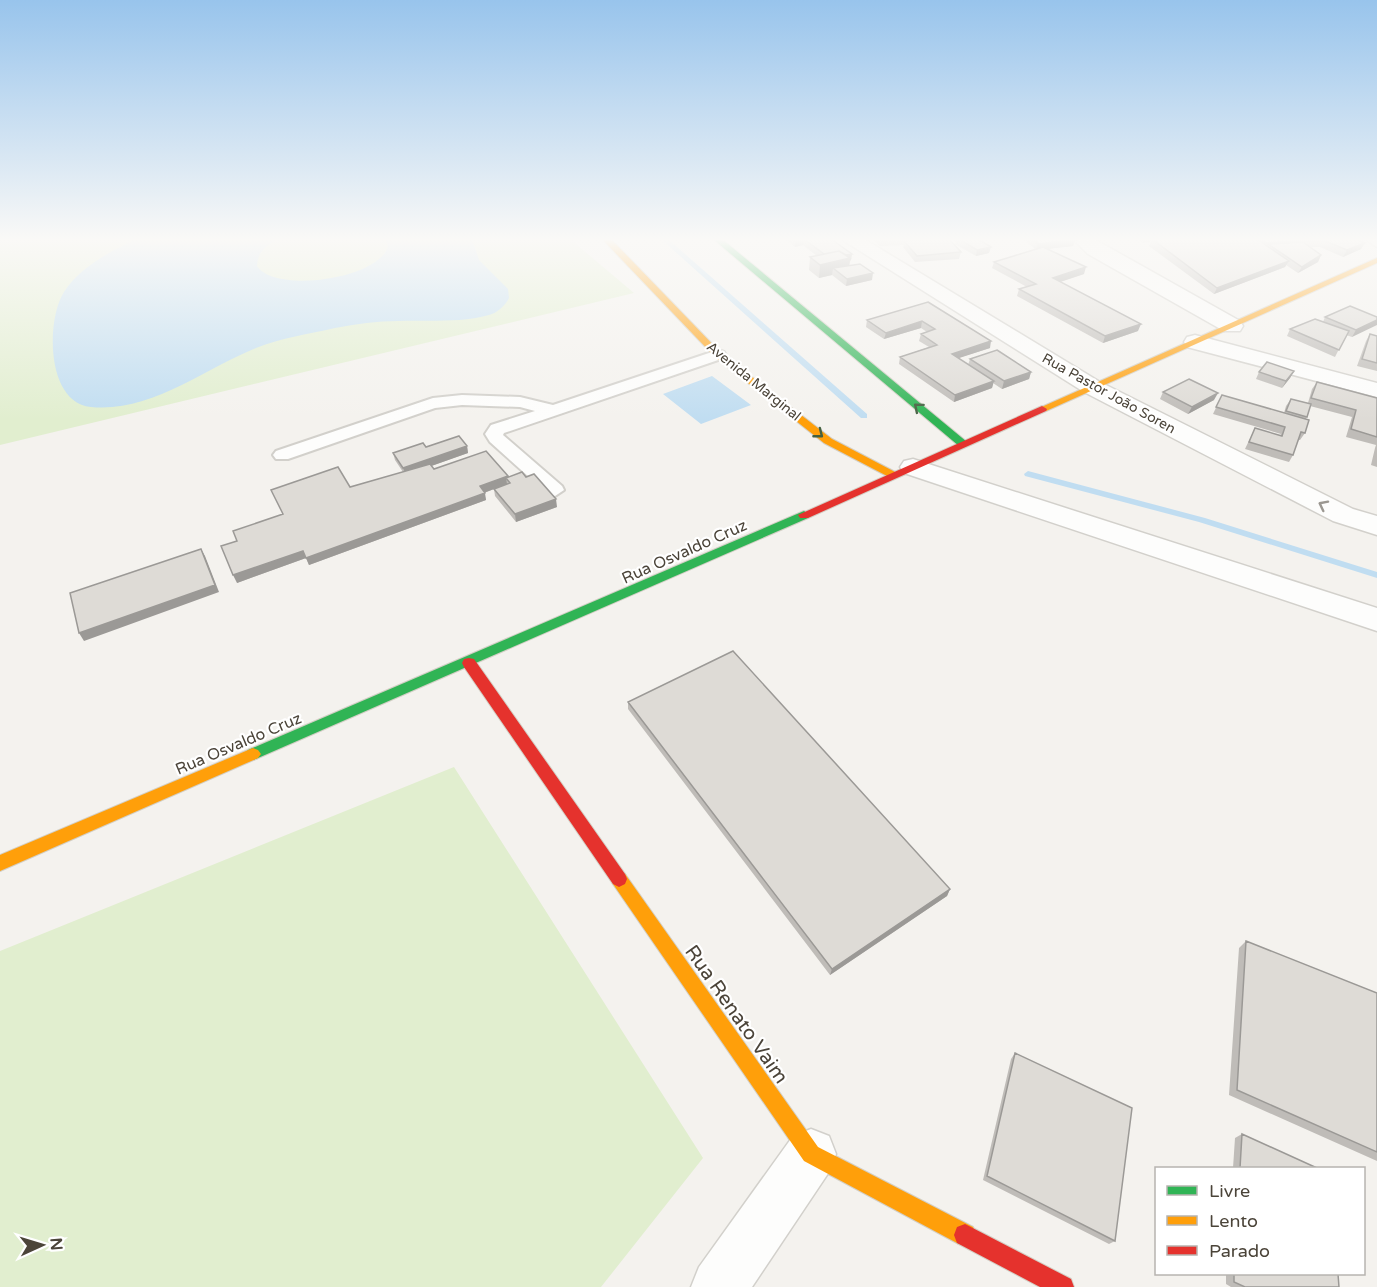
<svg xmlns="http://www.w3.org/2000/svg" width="1377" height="1287" viewBox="0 0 1377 1287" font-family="'Varela Round',sans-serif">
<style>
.green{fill:#e1eecf}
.water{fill:#c0ddf1}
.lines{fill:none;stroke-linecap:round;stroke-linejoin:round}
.stream{fill:#c0ddf1;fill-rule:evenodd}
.lane-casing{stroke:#d2d0cb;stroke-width:4}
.street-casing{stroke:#d2d0cb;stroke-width:3}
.fast-casing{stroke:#d3cfc5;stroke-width:2}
.slow-casing{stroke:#d3cfc5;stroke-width:2}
.jam-casing{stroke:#d3cfc5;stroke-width:2}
.lane{fill:#fdfdfc;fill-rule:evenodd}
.street{fill:#fdfdfc;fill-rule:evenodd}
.fast{fill:#30b455;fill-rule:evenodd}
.slow{fill:#ff9f0a;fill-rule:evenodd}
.jam{fill:#e5322d;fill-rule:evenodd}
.wall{fill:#bfbcb8}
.shaded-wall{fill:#9b9996}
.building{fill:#dedbd6;stroke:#9b9996;stroke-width:1.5}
.oneway{stroke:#446040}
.oneway2{stroke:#9b9791}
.labels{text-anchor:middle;stroke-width:4.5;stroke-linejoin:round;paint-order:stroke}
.far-street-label{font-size:14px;fill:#4b4439;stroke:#fff}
.street-label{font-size:16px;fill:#4b4439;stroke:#fff}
.near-street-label{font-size:20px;fill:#4b4439;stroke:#fff}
</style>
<rect width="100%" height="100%" fill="#f4f2ee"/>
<path class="green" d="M0,239H570L634,293L0,445Z
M454,767L703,1158L601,1287H0V951Z"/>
<path class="water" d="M137,239H278C265,247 258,251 257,266C275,294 380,279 388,246L385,239H472L479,260L508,289L509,298C505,306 497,313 489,315C460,323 428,320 398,321C377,321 356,324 335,328C309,334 281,338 256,348C204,369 150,413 91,407C46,403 46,320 64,292C79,268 112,250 137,239Z
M712,376L751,405L701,424L663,394Z"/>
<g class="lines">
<path class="stream" d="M661,239H668L867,414V418H861Z
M1028,471L1205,518L1377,572V578L1199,522L1025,476L1024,474Z"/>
<g class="lane-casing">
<path id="lane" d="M718,350L724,352L726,355L724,358L504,433L503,435L562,486L564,490L555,496L548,494L490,442L485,434L491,425L535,411L520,407L462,405L435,408L288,459H276L273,455L276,451L433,398L462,395L520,397L553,405Z"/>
</g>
<g class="street-casing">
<path id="street" d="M841,239H864L1100,382L1353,509L1377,516V535L1333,521L1084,392Z
M1073,239H1094L1240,321L1243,326L1240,331H1224L1088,254Z
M1365,239H1377V247Z
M1195,335L1377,383V397L1187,347L1184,342L1187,337Z
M913,459L1377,608V631L904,473L900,467L904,461Z
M811,1129L829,1136L836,1154L829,1172L752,1287H691L699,1267L793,1136Z"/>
</g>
<g class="fast-casing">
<path id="fast" d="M713,239H722L967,442V446H959Z
M804,511L810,515L808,518L258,758L253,760L248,758L245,754L248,750Z"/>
</g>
<g class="slow-casing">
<path id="slow" d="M602,239H611L721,353L832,439L897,473V477H889L824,443L715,357Z
M1377,258V263L1046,411H1038L1037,409Z
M253,748L258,750L261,754L258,758L0,871V855Z
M619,871L625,874L818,1147L973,1227L976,1235L973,1243L965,1246L957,1243L804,1161L613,884L611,879L613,874Z"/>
</g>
<g class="jam-casing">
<path id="jam" d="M1042,406L1047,409L1046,411L808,518H800L798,515Z
M469,658L474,659L625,874L627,879L625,884L619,887L613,884L464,667L462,663L464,659Z
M965,1224L1071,1279L1074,1287H1040L957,1243L954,1235L957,1227Z"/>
</g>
<use href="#lane" class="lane"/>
<use href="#street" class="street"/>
<use href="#fast" class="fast"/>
<use href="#slow" class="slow"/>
<use href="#jam" class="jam"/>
</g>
<path class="wall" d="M785,239H831L852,254L849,266L872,280L846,286L832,275L819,278L809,270L810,257L817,256L803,245L795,247Z
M872,239H949L961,252L959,259L915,262L903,247L904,245L880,246Z
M956,239H978L989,253L976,256L955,244Z
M1023,239L1075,240L1073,246L1048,249L1084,274L1060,282L1138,331L1103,343L1017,296L1019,289L1027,287L992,268L994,262L1035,249Z
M1139,239H1366L1361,249L1343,257L1320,247H1310L1321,255L1318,262L1298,273L1286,265L1285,267L1214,294L1149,246L1151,242L1143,243Z
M928,302L990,348L958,358L968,365L970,359L1031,372L1029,379L1002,389L993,383L992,388L954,402L899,364L900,357L929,347L919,341L921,334L927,332L921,328L884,339L866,327L867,320Z
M1325,317H1377L1352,337L1346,335L1335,357L1287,336L1290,329L1323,322Z
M1370,334L1377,336V371L1357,366L1366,341Z
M1294,371L1290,378L1282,388L1256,379L1259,372Z
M1317,382L1377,398V467L1371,465L1375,448L1376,445L1346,437L1352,417L1310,406L1306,419L1305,433L1300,440H1298L1293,455L1289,462L1245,449L1255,428L1280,436L1281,434L1213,414L1222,395L1284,413L1286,406L1291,399L1308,403L1312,389Z
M1163,392L1214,400L1188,414L1160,399Z
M467,446L468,453L431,466L434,469L508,477H526L557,507L516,522L495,496L494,489L484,493L486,500L309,565L306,558L237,583V541L283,514L271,490L350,487L403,472L395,460L393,453L426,447Z
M628,702L950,889L947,896L830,975L628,709Z
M1246,941L1377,993V1161L1229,1095L1239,948Z
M1015,1053L1115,1241L1109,1244L983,1180L1011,1059Z
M1242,1134L1317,1168H1233L1235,1138Z
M1226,1274H1338L1339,1287H1231L1226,1284Z"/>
<path class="shaded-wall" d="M804,239L803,245L795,247L796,240Z
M1075,240L1073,246L1036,250L1038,244Z
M1365,243L1361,249L1343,257L1347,250Z
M991,247L989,253L976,256L977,250Z
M852,254L851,260L850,261L848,271L833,268L832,275L819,278L820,265L831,259Z
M1321,255L1318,262L1298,273L1302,267Z
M1289,261L1285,267L1214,294L1217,288Z
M1086,267L1084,274L1051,285L1053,278Z
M873,273L872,280L846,286L847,279Z
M1377,320V325L1352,337L1356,330Z
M922,321L921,328L884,339L886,333Z
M1141,324L1138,331L1103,343L1105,336Z
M991,341L990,348L950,361L952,354Z
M1294,371L1290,378L1282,388L1286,381Z
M1031,372L1029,379L1002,389L1004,381Z
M994,381L992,388L954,402L955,395Z
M1218,393L1214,400L1188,414L1192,407Z
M467,446L468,453L406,475L403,468Z
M508,476L506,478L507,484L481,494L480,486Z
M485,493L486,500L309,565L306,558Z
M556,499L557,507L516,522L515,514Z
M201,549L205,556L219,592L84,641L79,633Z
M303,551L306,558L237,583L233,575Z
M950,889L947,896L830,975L832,969Z"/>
<path class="building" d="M804,239H831L852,254L846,255L839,251L824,254Z
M926,239H949L961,252L917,256L904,241Z
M959,239H978L991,247L977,250Z
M1033,239H1074L1075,240L1038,244Z
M1152,239H1257L1289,261L1217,288Z
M1261,239H1356L1365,243L1347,250L1323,240L1265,243Z
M1303,242L1321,255L1302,267L1268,244Z
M1043,247L1086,267L1053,278L1141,324L1105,336L1019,289L1036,284L994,262Z
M839,251L850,258L820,265L810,257Z
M860,264L873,273L847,279L833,268Z
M928,302L991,341L952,354L994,381L955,395L900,357L937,345L921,334L935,329L922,321L886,333L867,320Z
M1350,306L1377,317V320L1356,330L1325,317Z
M1315,319L1349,331L1339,350L1290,329Z
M1370,334L1377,336V363L1362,359Z
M997,350L1031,372L1004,381L970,359Z
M1267,362L1294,371L1286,381L1259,372Z
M1189,379L1218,393L1192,407L1163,392Z
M1317,382L1377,398V437L1351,429L1356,410L1311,398Z
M1222,395L1309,420L1305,433L1301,432L1293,455L1249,442L1255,428L1282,436L1285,427L1216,407Z
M1291,399L1311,404L1307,417L1286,411Z
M459,436L467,446L403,468L393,453L423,443L426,447Z
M486,451L508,476L480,486L485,493L306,558L303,551L233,575L221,546L237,541L233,531L283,514L271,490L338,467L350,487L430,464L434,469Z
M522,472L526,477L534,474L556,499L515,514L494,489L510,483L506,478Z
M201,549L215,585L79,633L70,593Z
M733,651L950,889L832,969L628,702Z
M1246,941L1377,993V1152L1237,1090Z
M1015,1053L1132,1108L1115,1241L987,1176Z
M1242,1134L1317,1168H1240Z
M1234,1274H1338L1339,1287H1245L1234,1282Z"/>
<defs><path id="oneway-chevron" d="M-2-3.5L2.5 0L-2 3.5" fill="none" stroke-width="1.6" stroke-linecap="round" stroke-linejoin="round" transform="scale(1.5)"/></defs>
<g class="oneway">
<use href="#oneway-chevron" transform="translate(918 407) rotate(-140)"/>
<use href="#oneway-chevron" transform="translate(819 434) rotate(38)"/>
</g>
<use class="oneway2" href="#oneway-chevron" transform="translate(1323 505) rotate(-153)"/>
<linearGradient id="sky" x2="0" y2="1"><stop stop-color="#98c4ec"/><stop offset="0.57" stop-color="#faf9f7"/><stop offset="1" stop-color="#faf9f7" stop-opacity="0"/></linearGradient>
<rect width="1377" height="420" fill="url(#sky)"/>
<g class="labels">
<g class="far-street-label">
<text transform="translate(754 381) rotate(39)" y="5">Avenida Marginal</text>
<text transform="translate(1109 393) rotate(29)" y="5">Rua Pastor João Soren</text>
</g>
<g class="street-label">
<text transform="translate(684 551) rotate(-24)" y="6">Rua Osvaldo Cruz</text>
<text transform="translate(238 743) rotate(-23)" y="6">Rua Osvaldo Cruz</text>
</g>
<g class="near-street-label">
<text transform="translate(737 1014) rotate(55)" y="7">Rua Renato Vaim</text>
</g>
</g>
<rect x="1155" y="1167" width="210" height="108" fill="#ffffff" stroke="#b7b4b0" stroke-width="1.5"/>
<rect x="1167" y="1186" width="30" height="9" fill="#30b455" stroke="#b7b4b0" stroke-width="1.5"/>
<text x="1209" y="1197" font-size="18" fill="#4b4439">Livre</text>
<rect x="1167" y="1216" width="30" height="9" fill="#ff9f0a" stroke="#b7b4b0" stroke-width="1.5"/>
<text x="1209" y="1227" font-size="18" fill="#4b4439">Lento</text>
<rect x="1167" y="1246" width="30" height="9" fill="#e5322d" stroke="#b7b4b0" stroke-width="1.5"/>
<text x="1209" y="1257" font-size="18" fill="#4b4439">Parado</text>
<g transform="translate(42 1245) rotate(86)" stroke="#ffffff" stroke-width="4.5" paint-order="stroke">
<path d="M0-4.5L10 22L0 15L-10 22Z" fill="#4b4439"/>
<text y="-9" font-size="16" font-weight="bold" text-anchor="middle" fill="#4b4439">N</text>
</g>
</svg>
